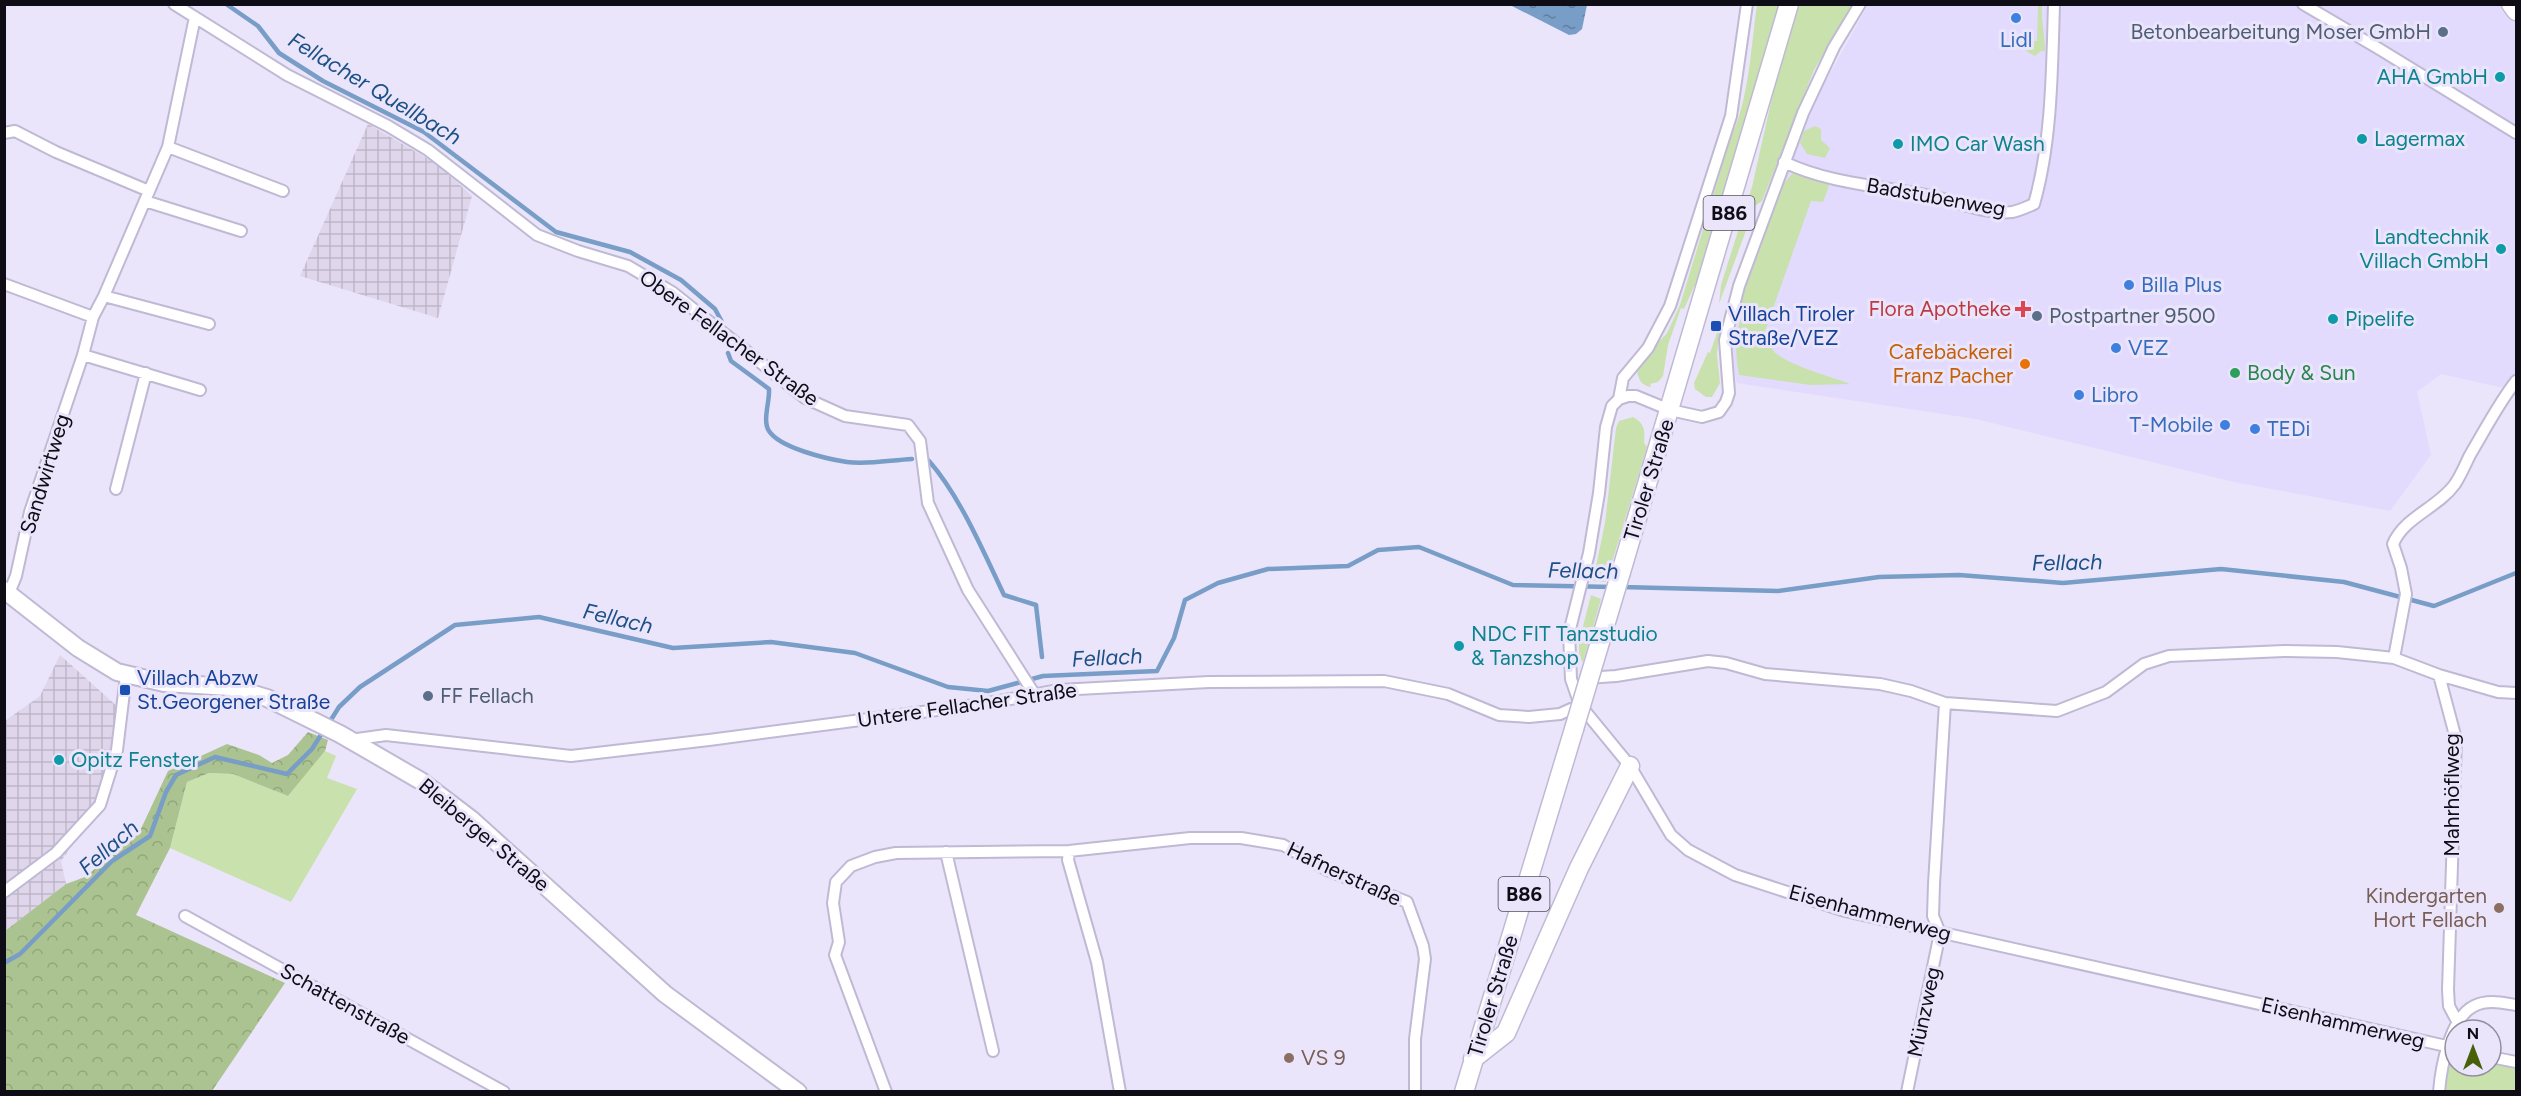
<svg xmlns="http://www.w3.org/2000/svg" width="2521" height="1096" viewBox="0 0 2521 1096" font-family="Figtree,sans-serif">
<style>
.built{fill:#e3dbfe}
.industrial{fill:url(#industrial-grid)}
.green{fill:#c8e1ad}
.forest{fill:url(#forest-crowns)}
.water{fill:url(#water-ripples)}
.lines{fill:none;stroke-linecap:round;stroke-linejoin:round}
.stream{stroke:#789dc7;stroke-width:4.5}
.street-casing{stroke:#c0b9d4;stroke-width:14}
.secondary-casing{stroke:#c0b9d4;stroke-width:20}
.primary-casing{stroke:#c0b9d4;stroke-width:21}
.street{stroke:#fff;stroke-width:10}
.secondary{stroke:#fff;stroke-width:16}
.primary{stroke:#fff;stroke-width:18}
.primary-bridge-casing{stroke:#c0b9d4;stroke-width:21;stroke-linecap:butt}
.primary-bridge{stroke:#fff;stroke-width:18}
.shop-dot{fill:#3f7fe0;stroke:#eae5fb;stroke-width:2}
.service-dot{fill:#5c6f8a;stroke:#eae5fb;stroke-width:2}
.culture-dot{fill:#0f9aa8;stroke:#eae5fb;stroke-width:2}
.health-dot{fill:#e0444e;stroke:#eae5fb;stroke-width:2}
.transit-dot{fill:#1a4fb4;stroke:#eae5fb;stroke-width:2}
.food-dot{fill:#e8710a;stroke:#eae5fb;stroke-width:2}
.leisure-dot{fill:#2e9e5b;stroke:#eae5fb;stroke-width:2}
.education-dot{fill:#8d6e63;stroke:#eae5fb;stroke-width:2}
.labels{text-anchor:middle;stroke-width:6;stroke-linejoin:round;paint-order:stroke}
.shield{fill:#eae5fb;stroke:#504d5a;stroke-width:1.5}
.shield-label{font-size:20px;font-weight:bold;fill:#0e0c15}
.service-label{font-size:21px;fill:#4e5e75;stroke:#eae5fb;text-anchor:start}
.shop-label{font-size:21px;fill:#366cbe;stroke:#eae5fb;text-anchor:start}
.culture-label{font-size:21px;fill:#0d838f;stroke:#eae5fb;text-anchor:start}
.street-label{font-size:21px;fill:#0e0c15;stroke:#eae5fb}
.health-label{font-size:21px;fill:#be3a42;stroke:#eae5fb;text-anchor:end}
.transit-label{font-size:21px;fill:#164399;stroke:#eae5fb;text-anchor:start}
.food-label{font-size:21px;fill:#c56008;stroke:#eae5fb;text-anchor:end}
.leisure-label{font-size:21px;fill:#27864d;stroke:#eae5fb;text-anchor:start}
.education-label{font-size:21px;fill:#785e54;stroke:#eae5fb;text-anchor:end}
.water-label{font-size:22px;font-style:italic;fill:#1d5086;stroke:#eae5fb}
</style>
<defs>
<pattern id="industrial-grid" width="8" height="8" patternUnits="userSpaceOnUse" patternTransform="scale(1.5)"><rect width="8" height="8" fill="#dfd6eb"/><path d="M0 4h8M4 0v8" fill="none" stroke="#beb6c9"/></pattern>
<pattern id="forest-crowns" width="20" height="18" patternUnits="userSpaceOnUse" patternTransform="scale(1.5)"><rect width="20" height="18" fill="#abc390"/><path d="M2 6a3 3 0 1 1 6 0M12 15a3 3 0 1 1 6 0" fill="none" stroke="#92a67b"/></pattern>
<pattern id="water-ripples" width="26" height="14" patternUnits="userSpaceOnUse" patternTransform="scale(1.5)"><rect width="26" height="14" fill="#789dc7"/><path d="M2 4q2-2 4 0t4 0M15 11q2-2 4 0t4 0" fill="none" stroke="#617ea0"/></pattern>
</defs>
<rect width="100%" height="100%" fill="#eae5fb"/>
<path class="built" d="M2501,4L2516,20V375L2504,388L2441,374L2417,392L2431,455L2390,511L2234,482L1976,419L1737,383L1731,357L1737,310L1804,126L1818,95L1868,5Z"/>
<path class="industrial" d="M368,124L437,164L472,196L438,318L300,276Z
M60,655L118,707L108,796L61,861L66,884L5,931V721L40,696Z"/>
<path class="green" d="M1757,5H1779L1697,280L1684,309L1681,308L1668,345L1663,376L1658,382L1650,384L1651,387C1641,385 1640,381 1637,373L1645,357L1667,333L1680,305L1731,137C1749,100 1751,46 1757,5Z
M1796,5H1853L1814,70L1762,201L1755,206L1719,304L1721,285L1752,187L1778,71Z
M2038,5H2042C2041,21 2045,35 2045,51H2041L2035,56L2026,51V41H2037Z
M1815,126L1821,129V140L1830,148L1825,158L1807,154L1800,143L1804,131Z
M1797,172L1827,181L1829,186L1823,202L1811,201L1764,334L1774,339C1773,342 1771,345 1772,348C1776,362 1836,378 1850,384L1811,385L1739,375C1734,350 1736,331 1744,307L1739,306L1784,183L1793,173Z
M1720,324L1717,355L1720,383L1712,397H1706L1695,389L1694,383L1708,352L1710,353Z
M1633,417C1645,424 1645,430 1644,443L1647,447L1606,582L1593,581L1605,523L1616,428L1619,421Z
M1591,595L1601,599L1583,662L1579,658V642Z
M325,751L336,756L327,778L357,789L291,902L170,848L187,782L209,773L233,774L288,796Z
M2451,1052L2455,1053V1066H2491V1062L2516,1069V1091L2443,1092Z"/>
<path class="forest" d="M308,732L328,740L325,751L288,796L233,774L209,773L187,782L170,848L136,915L285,983L212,1091H5V931L66,884L85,877L139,833L168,771L227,744L259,755L272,763L288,755Z"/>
<path class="water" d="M1510,5H1587L1582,29L1576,34L1569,35Z"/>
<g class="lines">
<path class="stream" d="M226,4L258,26L279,53L323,81L424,132L556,232L630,252L681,280L715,309L722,322
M728,353L731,361L769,389C770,401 762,421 769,431C780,448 827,459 847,462C867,465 891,460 912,459
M929,461C960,496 984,553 1004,595L1036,605L1042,657
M1622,587L1778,591L1879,577L1959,575L2063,583L2221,569L2344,582L2434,606L2516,573
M329,723L339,707L360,687L455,625L539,617L673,648L771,642L855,653L948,687L988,691L1043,676L1157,671L1174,638L1185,600L1218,583L1268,569L1348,566L1378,550L1419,547L1513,585L1613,587
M4,963L20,954L112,861L150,836L166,792L176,775L215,757L287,774L312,749L324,730"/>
<g class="street-casing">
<path id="street" d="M174,4L287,75L388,126L428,150L537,235L578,251L628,266L672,292L805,398L845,416L908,425L920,441L928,503L968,590L1035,695
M1860,4L1834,47L1803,113L1739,286L1725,340L1729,393L1726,402L1719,412L1702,417L1670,410L1636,396H1628L1619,399L1612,406L1606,427L1599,493L1589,553L1569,633L1571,679L1580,705L1630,766L1671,835L1688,850L1735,875L1845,911L2455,1048
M2303,4L2381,50L2516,133
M4,133L15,131L56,152L149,191
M168,147L283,191
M1784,162C1830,184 1882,186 1931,196C1956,201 1986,215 2012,212C2019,211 2027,207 2034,204C2052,142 2052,69 2054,4
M145,201L241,231
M4,284L93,317
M104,296L209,324
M83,355L200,390
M1619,399L1623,378L1648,348L1670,306L1731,116L1747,4
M116,489L146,373
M9,593L16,576L30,512L83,355L93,317L104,296L168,147L195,17
M2394,658L2406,594L2401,568L2393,544C2404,517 2438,508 2455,484C2461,475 2465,465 2470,455C2485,430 2498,404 2516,381
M2439,675L2456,739L2448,990L2449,1006L2458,1023
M1586,678L1616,676L1708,661L1726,663L1765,674L1880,684L1911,691L1945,703L2057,711L2106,692L2144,664L2169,656L2284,651L2337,652L2394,658L2439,675L2498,692L2516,693
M350,740L386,735L571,756L709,740L983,704L1059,690L1209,682L1384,681L1448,694L1499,715L1529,717L1560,714L1580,705
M1069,851L1068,860L1097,962L1120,1092
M946,852L993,1051
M4,892L56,853L100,805L117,750L126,676
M185,916L504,1092
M1940,933L1933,916L1934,884L1945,703
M2491,1057L2516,1062
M886,1092L835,955L839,942L833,903L836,882L851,866L875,857L896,853L1069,851L1190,838H1241L1283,845L1327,870L1407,902L1423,946L1425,959L1415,1039V1092
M1907,1092L1940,933
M2439,1092C2441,1067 2450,1018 2474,1006C2488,999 2503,1003 2516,1005"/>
</g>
<g class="secondary-casing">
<path id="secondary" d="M4,590L78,648L117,672L164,683L230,687L267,698L340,734L421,781L471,819L665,994L798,1092"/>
</g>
<g class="primary-casing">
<path id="primary" d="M2511,4L2516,11
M1621,572L1789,4
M1473,1059L1506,1033L1579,868L1630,766
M1464,1092L1574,729"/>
</g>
<use href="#street" class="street"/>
<use href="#secondary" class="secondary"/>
<use href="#primary" class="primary"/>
<g class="primary-bridge-casing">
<path id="primary-bridge" d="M1574,729L1621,572"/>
</g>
<use href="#primary-bridge" class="primary-bridge"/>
</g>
<g class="shop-dot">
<circle cx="2016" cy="18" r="6"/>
<circle cx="2129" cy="285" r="6"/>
<circle cx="2116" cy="348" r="6"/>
<circle cx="2079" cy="395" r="6"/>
<circle cx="2225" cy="425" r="6"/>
<circle cx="2255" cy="429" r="6"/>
</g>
<g class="service-dot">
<circle cx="2443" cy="32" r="6"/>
<circle cx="2037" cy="316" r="6"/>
<circle cx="428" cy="696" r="6"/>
</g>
<g class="culture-dot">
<circle cx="2500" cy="77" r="6"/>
<circle cx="2362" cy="139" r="6"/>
<circle cx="1898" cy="144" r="6"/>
<circle cx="2501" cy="249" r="6"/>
<circle cx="2333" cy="319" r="6"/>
<circle cx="1459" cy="646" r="6"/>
<circle cx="59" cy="760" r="6"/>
</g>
<path class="health-dot" d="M2020 300h6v6h6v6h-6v6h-6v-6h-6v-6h6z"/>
<g class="transit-dot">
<rect x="1710" y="320" width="12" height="12" rx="3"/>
<rect x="119" y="684" width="12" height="12" rx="3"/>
</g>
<circle class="food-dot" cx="2025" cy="364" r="6"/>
<circle class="leisure-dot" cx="2235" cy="373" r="6"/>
<g class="education-dot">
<circle cx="2499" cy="908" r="6"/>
<circle cx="1289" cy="1058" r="6"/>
</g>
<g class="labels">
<g class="shield">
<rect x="1703.5" y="196" width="51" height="34" rx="4.5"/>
<rect x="1498.5" y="877" width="51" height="34" rx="4.5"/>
</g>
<g class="shield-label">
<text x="1729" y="220">B86</text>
<text x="1524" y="901">B86</text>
</g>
<g class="service-label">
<text x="2431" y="39" text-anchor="end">Betonbearbeitung Moser GmbH</text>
<text x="2049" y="323">Postpartner 9500</text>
<text x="440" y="703">FF Fellach</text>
</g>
<g class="shop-label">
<text x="2016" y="47" text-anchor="middle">Lidl</text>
<text x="2141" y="292">Billa Plus</text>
<text x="2128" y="355">VEZ</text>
<text x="2091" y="402">Libro</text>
<text x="2213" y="432" text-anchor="end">T-Mobile</text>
<text x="2267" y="436">TEDi</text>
</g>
<g class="culture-label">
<text x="2488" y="84" text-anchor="end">AHA GmbH</text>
<text x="2374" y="146">Lagermax</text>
<text x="1910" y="151">IMO Car Wash</text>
<text x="2489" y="244" text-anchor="end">Landtechnik<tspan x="2489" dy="24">Villach GmbH</tspan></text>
<text x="2345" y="326">Pipelife</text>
<text x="1471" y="641">NDC FIT Tanzstudio<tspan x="1471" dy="24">&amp; Tanzshop</tspan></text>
<text x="71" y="767">Opitz Fenster</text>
</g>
<g class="street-label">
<text transform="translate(1936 197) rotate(10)" y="7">Badstubenweg</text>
<text transform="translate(729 338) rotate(36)" y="7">Obere Fellacher Straße</text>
<text transform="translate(45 474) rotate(-73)" y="7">Sandwirtweg</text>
<text transform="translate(1649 480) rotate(-73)" y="7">Tiroler Straße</text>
<text transform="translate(967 705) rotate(-8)" y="7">Untere Fellacher Straße</text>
<text transform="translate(2452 795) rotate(-90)" y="7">Mahrhöflweg</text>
<text transform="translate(484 835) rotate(40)" y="7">Bleiberger Straße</text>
<text transform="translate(1344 874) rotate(25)" y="7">Hafnerstraße</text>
<text transform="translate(1870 913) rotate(15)" y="7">Eisenhammerweg</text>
<text transform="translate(1493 996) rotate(-73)" y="7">Tiroler Straße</text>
<text transform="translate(345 1004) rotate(29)" y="7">Schattenstraße</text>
<text transform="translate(1924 1012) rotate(-78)" y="7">Münzweg</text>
<text transform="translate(2343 1023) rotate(13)" y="7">Eisenhammerweg</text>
</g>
<g class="health-label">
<text x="2011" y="316">Flora Apotheke</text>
</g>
<g class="transit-label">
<text x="1728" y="321">Villach Tiroler<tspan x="1728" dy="24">Straße/VEZ</tspan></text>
<text x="137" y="685">Villach Abzw<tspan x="137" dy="24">St.Georgener Straße</tspan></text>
</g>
<g class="food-label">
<text x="2013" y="359">Cafebäckerei<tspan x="2013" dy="24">Franz Pacher</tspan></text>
</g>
<g class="leisure-label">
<text x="2247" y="380">Body &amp; Sun</text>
</g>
<g class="education-label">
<text x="2487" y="903">Kindergarten<tspan x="2487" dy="24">Hort Fellach</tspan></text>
<text x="1301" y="1065" text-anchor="start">VS 9</text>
</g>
<g class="water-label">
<text transform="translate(375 88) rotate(31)" y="8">Fellacher Quellbach</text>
<text transform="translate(2067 562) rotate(-1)" y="8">Fellach</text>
<text transform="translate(1583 570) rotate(1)" y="8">Fellach</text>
<text transform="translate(618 618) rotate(13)" y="8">Fellach</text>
<text transform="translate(1107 657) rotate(-3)" y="8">Fellach</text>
<text transform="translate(108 847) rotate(-41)" y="8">Fellach</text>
</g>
</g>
<rect width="2521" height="1096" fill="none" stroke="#0e0c15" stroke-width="12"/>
<g transform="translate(2473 1048)"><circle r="28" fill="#eae5fb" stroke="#928e9f" stroke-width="1.5"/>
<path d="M0-4.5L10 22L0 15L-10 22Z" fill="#49600b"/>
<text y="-9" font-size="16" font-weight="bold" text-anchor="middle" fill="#0e0c15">N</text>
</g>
</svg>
